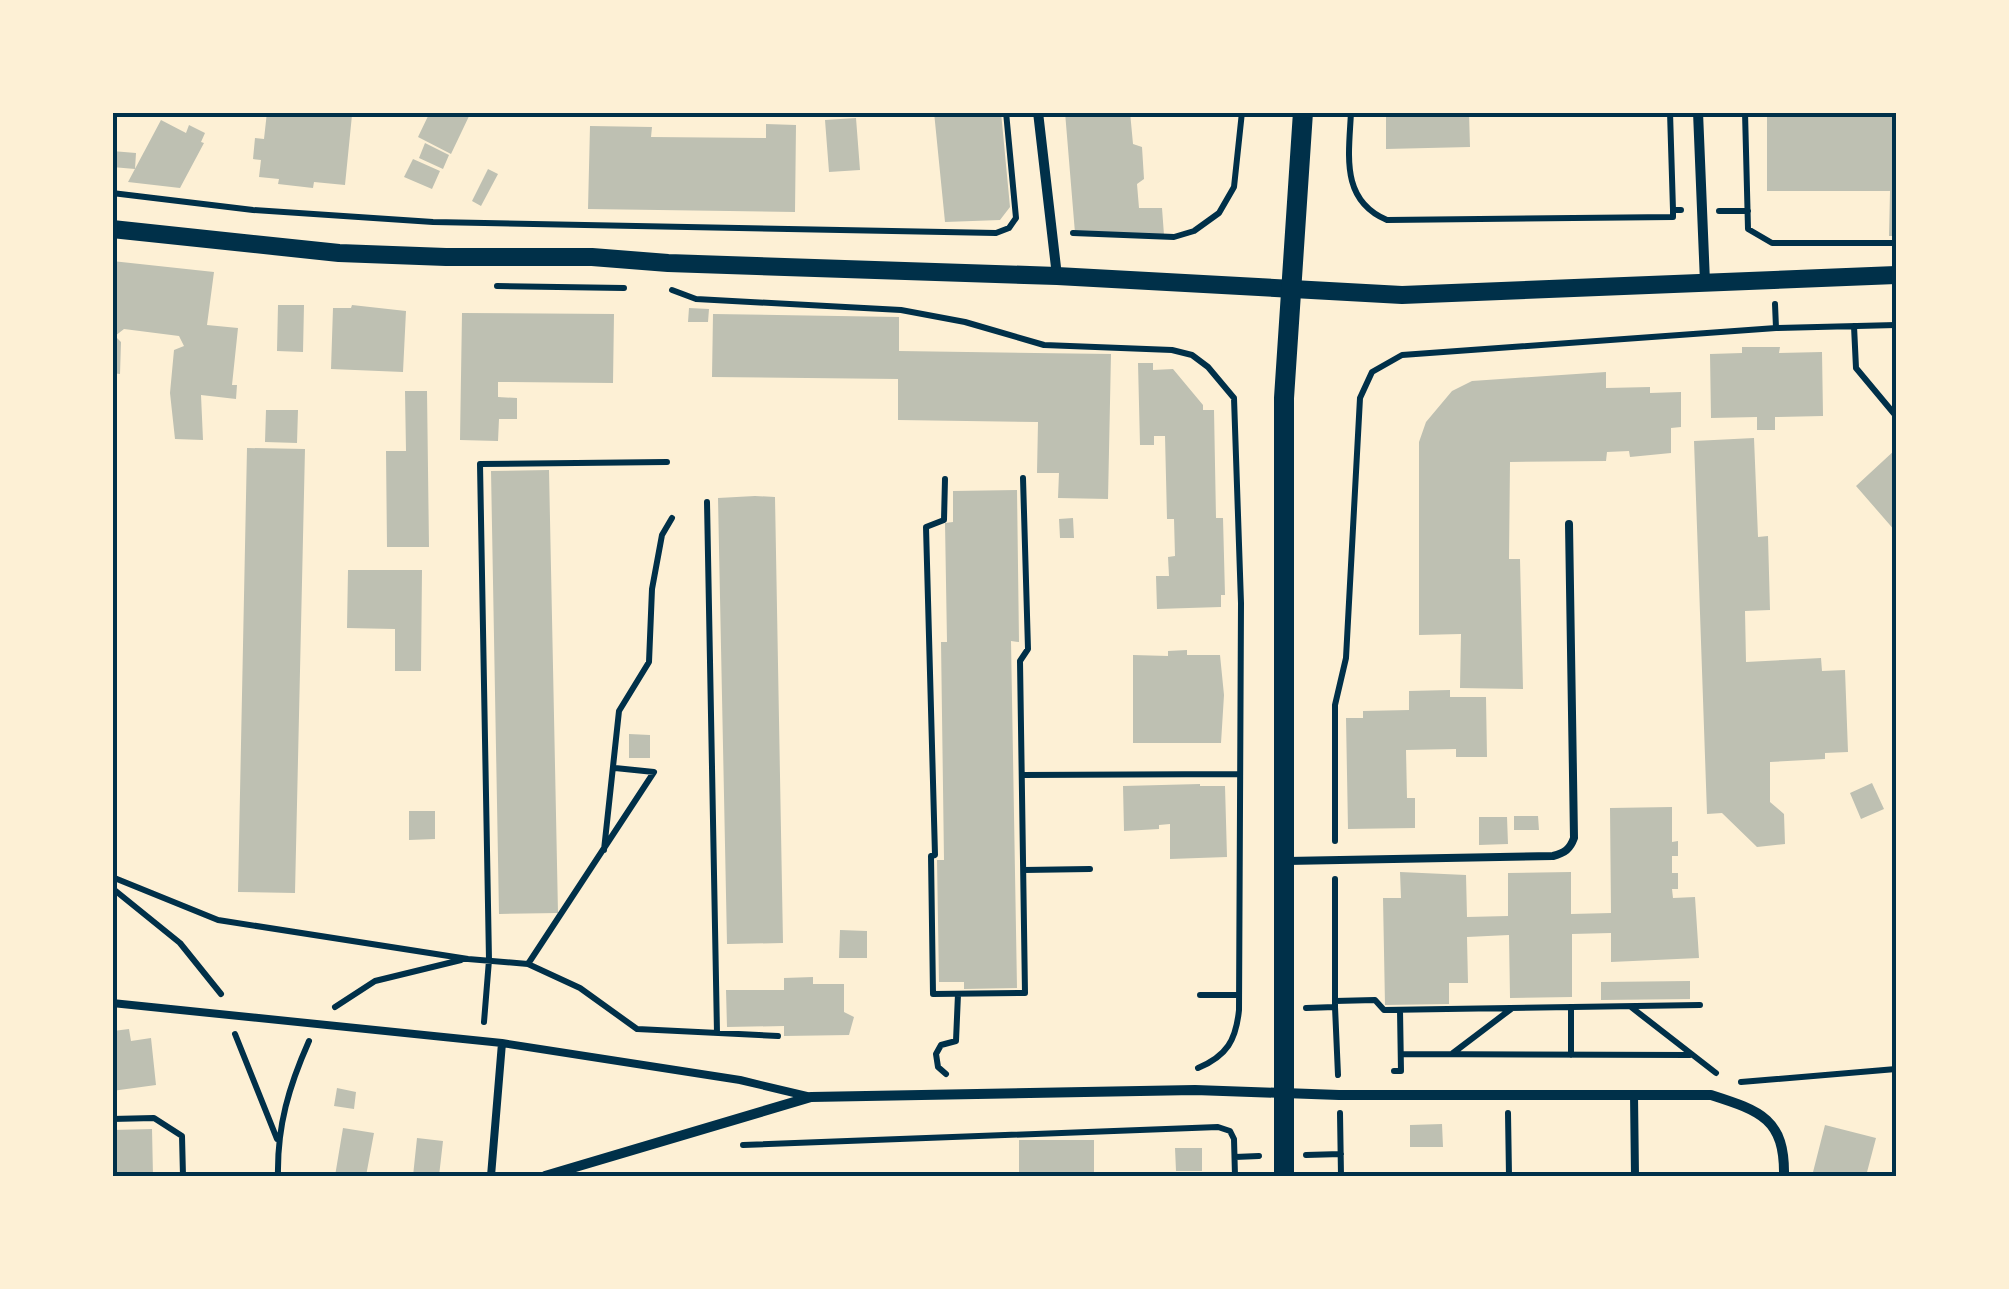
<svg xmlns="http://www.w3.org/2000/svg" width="2009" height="1289" viewBox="0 0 2009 1289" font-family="'Sofia Sans Condensed',sans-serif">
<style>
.building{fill:#bec0b2}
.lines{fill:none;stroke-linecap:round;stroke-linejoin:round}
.path{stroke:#003049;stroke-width:6}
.service{stroke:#003049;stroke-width:8}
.minor{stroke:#003049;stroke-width:10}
.tertiary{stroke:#003049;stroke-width:18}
.secondary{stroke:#003049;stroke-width:20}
.neatline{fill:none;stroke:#003049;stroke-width:4}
</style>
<rect width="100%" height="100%" fill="#fdf0d5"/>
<path class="building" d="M267,112L352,115L345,185L314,182L313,188L278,184L279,179L259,177L261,160L253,159L255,138L264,139Z
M430,112H471L451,154L418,137Z
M934,112H1001L1010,207L1000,220L945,222Z
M1065,112H1130L1133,144L1142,147L1144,179L1137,184L1139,208H1162L1164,235L1075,233Z
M1386,112H1469L1470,147L1386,149Z
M1767,117H1896V236H1889L1890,191H1767Z
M856,118L860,170L829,172L825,120Z
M161,120L186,133L189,125L205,133L201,142L204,143L180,188L128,182Z
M766,124L796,125L795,212L588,209L590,126L652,127L651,137L766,138Z
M425,143L449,155L443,169L419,158Z
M112,151L136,153L135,169L112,167Z
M413,159L440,171L432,189L404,177Z
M488,169L498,174L481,206L472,201Z
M112,261L214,272L207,325L238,328L232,385H237L236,399L201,395L203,440L175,439L170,393L174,350L184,346L179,336L124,329L115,336L121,342L120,374L112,373Z
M278,305H304L303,352L277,351Z
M352,305L406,311L403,372L331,369L333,308H351Z
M689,308L709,309L708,322H688Z
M462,313L614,314L613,383L498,382V397L517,398V419H499L498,441L460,440Z
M713,314L899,317V351L1111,354L1108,499L1058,498L1059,473H1037L1038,422L898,420V379L712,377Z
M1742,347H1780L1779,353L1822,352L1823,416L1775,417V430H1757V417L1711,418L1710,354L1742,353Z
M1138,363H1153V370L1173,369L1203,405V410H1214L1216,518H1223L1225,595H1221V607L1157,609L1156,576H1169L1168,557L1175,556L1174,519H1167L1165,436H1154V445H1140Z
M1606,372V388L1650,387V393L1681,392V427L1671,428V453L1630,457L1629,451L1607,452L1606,461L1510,462L1509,559H1520L1523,689L1460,688L1461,634L1419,635V442L1426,422L1452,391L1472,381Z
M405,391H427L429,547H387L386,451H406Z
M266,410H298L297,443L265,442Z
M1754,438L1758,537L1768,536L1770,610L1745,611L1746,662L1821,658L1822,671L1845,670L1848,752L1825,753V759L1770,762V802L1784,814L1785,844L1757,847L1722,813L1707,814L1694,441Z
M247,448L305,449L295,893L238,892Z
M1896,449V532L1856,486Z
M549,470L558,913L499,914L491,471Z
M1017,490L1019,642L1011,641L1017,988L964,989V982H939L937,860H944L941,642H947L945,523L953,522V491Z
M755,496L775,497L783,943L727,944L718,498Z
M1073,518L1074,538H1060L1059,519Z
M348,570H422L421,671H395V629L347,628Z
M1187,650V655H1220L1224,695L1221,743H1133V655L1168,656V651Z
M1450,690V697H1486L1487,757H1456V749L1406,750L1407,798H1415V828L1348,829L1346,718H1363V711L1409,710V691Z
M629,734L650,735V758H629Z
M1872,783L1884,809L1861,819L1850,793Z
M1200,784V786H1225L1227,857L1170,859V824L1159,825V829L1124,831L1123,786Z
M1672,807V842L1678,841V856H1672V873H1678V889H1672L1673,898L1695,897L1699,958L1611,962V933L1572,934V997L1510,998L1509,935L1467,937L1468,983H1449V1004L1385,1005L1383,898H1401L1400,872L1466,875L1467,917L1508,916V873L1571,872V914L1611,913L1610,808Z
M409,811H435V839L409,840Z
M1514,816H1538L1539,830H1514Z
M1479,817H1507L1508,844L1479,845Z
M840,930L867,931V958H839Z
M813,977V984H844V1012L854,1017L849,1035L784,1036V1026L727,1027L726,990H784V978Z
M1690,981V999L1601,1000V982Z
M129,1029L131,1041L151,1038L156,1085L112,1091L113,1031Z
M337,1088L356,1092L354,1109L334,1106Z
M1442,1124L1443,1147H1410V1125Z
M1825,1125L1876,1138L1866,1176H1812Z
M343,1128L374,1133L366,1176H335Z
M152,1129L153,1176H112V1130Z
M417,1138L443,1141L439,1176H413Z
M1019,1140H1094V1176H1019Z
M1175,1148H1202V1171H1176Z"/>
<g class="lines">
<path class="path" d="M1351,112C1349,155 1340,200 1387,220L1673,217V210H1681
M1670,112L1673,210
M1745,112L1748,229L1772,243H1896
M112,193L253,210L433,222L996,233L1009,228L1016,218L1006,112
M1719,211H1748
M1073,233L1174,237L1194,231L1219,213L1234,187L1242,112
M497,286L624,288
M672,290L696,299L901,310L965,322L1044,345L1172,350L1192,355L1208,367L1234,398L1241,603L1239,1010C1236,1040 1227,1056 1198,1068
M1775,304L1776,328
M1854,326L1856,368L1896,416
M945,479L944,520L926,527L935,855L931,856L933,994L1025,993L1020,661L1028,649L1023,478
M707,502L717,1033
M1022,775L1240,774
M1335,841V705L1346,658L1360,398L1372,372L1402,355L1776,328L1896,325
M604,850L619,711L649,662L652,589L662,535L672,518
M1024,870L1090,869
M112,877L218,920L468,959L528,964L580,988L637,1029L778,1036
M1335,879V1007
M112,888L180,943L221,994
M528,964L654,772L615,768
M1200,995H1238
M1335,1001L1375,1000L1384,1010L1700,1005
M335,1007L375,981L461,960
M1571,1007V1055
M1631,1007L1716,1073
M1306,1008L1335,1007L1338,1075
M484,1022L489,960L480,464L667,462
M235,1034L277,1139
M1453,1053L1511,1009
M1401,1054L1690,1055
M1394,1071H1401L1400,1010
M946,1074L938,1067L936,1054L941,1045L956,1041L958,994
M1741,1082L1896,1069
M1340,1113L1341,1176
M1508,1113L1509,1176
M112,1119L154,1118L182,1136L183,1176
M743,1145L1218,1127L1230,1131L1234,1139L1235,1176
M1306,1155L1341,1154
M1235,1157L1259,1156
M278,1176C277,1126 289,1086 309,1041"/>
<path class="service" d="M1287,861L1553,856C1565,853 1570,849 1574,838L1569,524
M112,1003L502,1043L740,1080L811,1097
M1634,1095L1635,1176
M491,1176L502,1043"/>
<path class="minor" d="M1038,112L1057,276
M1698,112L1705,282
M545,1176L811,1097L1195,1090L1339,1095H1711C1761,1111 1785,1119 1784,1176"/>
<path class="tertiary" d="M112,229L339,253L446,257H592L668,263L1057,276L1402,295L1896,275"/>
<path class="secondary" d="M1284,1176V398L1303,112"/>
</g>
<rect width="2009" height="1289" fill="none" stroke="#fdf0d5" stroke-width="230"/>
<rect x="115" y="115" width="1779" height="1059" class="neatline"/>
</svg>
